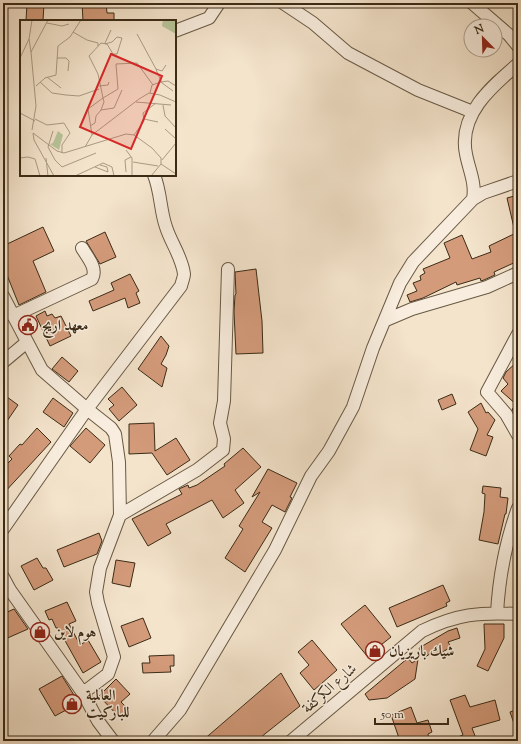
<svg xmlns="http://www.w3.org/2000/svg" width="521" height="744" viewBox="0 0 521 744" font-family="'Sorts Mill Goudy',Amiri,serif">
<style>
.building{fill:#d49b7b;stroke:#3a2b16}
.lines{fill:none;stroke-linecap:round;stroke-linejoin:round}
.minor-casing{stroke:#685944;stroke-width:14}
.minor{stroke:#f8edde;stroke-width:12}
.labels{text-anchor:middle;stroke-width:3;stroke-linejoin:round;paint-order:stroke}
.poi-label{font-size:15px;font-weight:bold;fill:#3a2b16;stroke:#f8edde;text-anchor:start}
.street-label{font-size:15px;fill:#3a2b16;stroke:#f8edde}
.inset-road{fill:none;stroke:#aa9a83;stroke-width:1}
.view{fill:#d62828;fill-opacity:0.15;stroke:#d62828;stroke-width:2}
.inset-edge{fill:none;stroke:#3a2b16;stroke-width:2}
</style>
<rect width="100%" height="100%" fill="#f4e4cc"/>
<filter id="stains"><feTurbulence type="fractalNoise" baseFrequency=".005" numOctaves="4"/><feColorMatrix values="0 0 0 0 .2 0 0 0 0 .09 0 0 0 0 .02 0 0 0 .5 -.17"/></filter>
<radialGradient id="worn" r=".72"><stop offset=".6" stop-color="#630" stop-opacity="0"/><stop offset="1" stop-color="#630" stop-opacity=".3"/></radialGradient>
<path class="building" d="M27,3H44L43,21H26Z
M82,3H106L107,13H114V21H83Z
M518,195V231L515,232L507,198Z
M43,227L54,251L33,261L46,292L19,305L3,265V246Z
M105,232L116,257L100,264L86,241Z
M518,232V261L494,272L495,275L484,280L481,281L480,278L457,285L456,282L423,298L410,302L407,295L417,291L413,283L421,280L420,276L425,273L423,269L450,258L444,243L462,235L472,259L491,252L489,246Z
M256,269L262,321L263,353L236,354L234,312L235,295L236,294L235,272Z
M130,274L139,291L136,293L140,303L128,308L125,298L93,311L89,301L114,290L111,283Z
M45,311L47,316L52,314L55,318L61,316L71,336L50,346L36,316Z
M161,336L169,346L166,355L161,364L167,368L162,387L138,369Z
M62,357L78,371L69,382L52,369Z
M518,361V420L512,409L518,406L501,391L508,384L503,378L506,372Z
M122,387L137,405L119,421L109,409L114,405L108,399Z
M3,394L18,405L3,427Z
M452,394L456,404L442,410L438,400Z
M53,398L73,413L64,427L43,412Z
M481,403L486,413L488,412L495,420L487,435L493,437L486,456L470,450L478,429L468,412Z
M154,423L155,451L176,438L190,460L167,475L152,453L129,454V424Z
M37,428L51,442L3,494V468L12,459L9,456L20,444L22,445Z
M86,428L105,445L90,463L70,446Z
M243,448L261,467L235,490L244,503L223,518L212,500L166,524L171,533L148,546L132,519L182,494L179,489L181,488L188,485L189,488L197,485L225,466L224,464Z
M268,469L297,483L290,497L292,498L285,512L272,505L262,522L272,528L245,572L225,558L243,529L239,526L260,492L252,497Z
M483,486L501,488L500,497L508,498L506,514H505L498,544L479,540L484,512L485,494L482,493Z
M99,533L102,541L97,554L64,567L57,550Z
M37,558L43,568H46L53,580L34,590L21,566Z
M116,560L135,563L130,587L112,583Z
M443,585L450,601L446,603L447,606L397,627L389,608Z
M67,602L76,621L69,624L80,645L88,640L101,662L83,673L58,628H56L52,619L49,620L45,611Z
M365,605L391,637L367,656L341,624Z
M14,609L28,629L3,640V614Z
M143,618L151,638L129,647L121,626Z
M484,624H504V638L488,671L477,666L485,649Z
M457,628L460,638L448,642L451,647L434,657L431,653L424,658L419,648L448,631Z
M312,640L337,670L314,690L300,673L309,665L298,652Z
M174,655V666H170L171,672L143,673L142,663H150L149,656Z
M408,658L412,663L418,659L415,679L387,698L369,700L365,694Z
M281,673L300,706L256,741H202Z
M62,676L79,703L55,716L39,689Z
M116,679L130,694L121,702L129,710L120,718L99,696Z
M465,695L470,707L495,700L500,720L472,728L477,741H448L463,735L450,700Z
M411,707L417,723L428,720L432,732L428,734L429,741H400L391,715Z
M518,709V732H517L510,712Z"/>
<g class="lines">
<g class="minor-casing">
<path id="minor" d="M283,3L313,23L348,53L418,90L473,112
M472,3L509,35L518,46
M175,31L209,18L219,3
M473,199C476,183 469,170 466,154C458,115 491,87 518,64
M3,296L42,370L87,409L3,529
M13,316L92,279C98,268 87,257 82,248
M386,320L412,309L487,287L518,273
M518,334L487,392L506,414L518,435
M3,362L27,342
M120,515L197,470L223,450L224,439L220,423L224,401L228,269
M3,577L10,590L83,693L98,721L113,741
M497,613C499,578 506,541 518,508
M83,693L108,674L114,657L98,603L96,592L100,568L120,515L119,462L115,434L111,428L87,409L181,286C182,282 184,277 184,274C182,257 171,243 166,227C160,210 161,192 154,175
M153,741L180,710L275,550L311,476L329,451L353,407L373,348L400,283L413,262L473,199L483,193L518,181
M291,741L422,631C457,614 479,612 518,614"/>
</g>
<use href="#minor" class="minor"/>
</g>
<defs>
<g id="civic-ring" transform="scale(1)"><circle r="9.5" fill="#f8edde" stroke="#8f2418" stroke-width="1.5"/><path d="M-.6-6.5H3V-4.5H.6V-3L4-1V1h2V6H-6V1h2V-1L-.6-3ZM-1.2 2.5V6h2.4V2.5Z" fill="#8f2418"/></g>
<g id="shop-ring" transform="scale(1)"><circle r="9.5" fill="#f8edde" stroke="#8f2418" stroke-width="1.5"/><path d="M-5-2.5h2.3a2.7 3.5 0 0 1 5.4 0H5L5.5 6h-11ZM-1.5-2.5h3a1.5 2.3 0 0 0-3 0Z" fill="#8f2418"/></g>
</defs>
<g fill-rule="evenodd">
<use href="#civic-ring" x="28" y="325"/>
<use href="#shop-ring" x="40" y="632"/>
<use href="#shop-ring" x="375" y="651"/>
<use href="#shop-ring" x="72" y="704"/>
</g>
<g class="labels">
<g class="poi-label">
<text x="42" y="330">معهد اريج</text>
<text x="54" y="637">هوم لاين</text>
<text x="389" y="656">شيك باريزيان</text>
<text x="86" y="700">العالمية<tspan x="86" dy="17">للباركيت</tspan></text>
</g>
<g class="street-label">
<text transform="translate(329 688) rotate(-41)" y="5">شارع الكركفة</text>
</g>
</g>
<g transform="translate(20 20)">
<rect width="156" height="156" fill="#f4e4cc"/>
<path d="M143,0H156V14L142,6ZM38,111L43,115L39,130L30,124L33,123Z" fill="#b8c59a"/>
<path class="inset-road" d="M27,3L42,6L49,4M53,12L67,20L78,23V26M117,14L136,49M9,19L12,0M9,19L11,32M85,23L91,10M11,32L16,86L12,110M11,32L28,0M0,38L9,19M37,38H46L49,41L48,51M146,45L142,51L136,49L137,52L142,63L153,71M27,57L41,68M20,62L32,73L46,75L59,76L79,69M16,66L25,58L36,55L38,26L50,17L61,0M79,66L88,65L89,62M130,73L132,65L141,62L148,61L156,66M116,82L151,85M143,85L145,96L156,108M81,90L94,88L102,70M0,93L15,101M15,99L27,105L44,103L50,113L42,125V133M124,99L138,102M70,106L75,103L76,96L81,90L84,82L83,78L98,69L96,44L117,43L133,65M145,109L156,119M33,111L28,127L35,140L42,147L76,133M13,113L37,131L44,133L106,114L114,115L132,128L141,138V144L131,156M13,113L14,120L34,156M72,115L119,79L129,73L140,75L156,82M114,115L124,101L123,93L136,83M65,127L72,115L68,89L83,78L78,54L69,36L81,23L87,24L93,34H97L102,18L97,17L92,22L85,24M106,130L112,138V156M0,138L8,137L15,139L20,156M26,138L28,156M142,140L156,123M113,142L138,146M141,144L156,154M75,147L88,152L87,147L80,145M106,152L105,140L111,137M55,156L83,143L92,147L94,156"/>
<path class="view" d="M91,34L142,56L111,129L60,107Z"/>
<rect width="156" height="156" class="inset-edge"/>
</g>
<rect width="521" height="744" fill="none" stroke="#f4e4cc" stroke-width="16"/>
<rect x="4" y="4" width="513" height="736" fill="none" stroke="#3a2b16" stroke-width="2"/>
<rect x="8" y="8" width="505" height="728" fill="none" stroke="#3a2b16"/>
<g transform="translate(483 38) rotate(337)"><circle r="19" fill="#f8edde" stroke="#ac9f8e"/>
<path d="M0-3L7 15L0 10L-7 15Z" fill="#8f2418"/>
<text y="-6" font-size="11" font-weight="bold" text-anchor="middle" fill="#3a2b16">N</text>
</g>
<path d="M375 718v6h73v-6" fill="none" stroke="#3a2b16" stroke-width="2"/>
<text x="381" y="718" font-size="12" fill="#3a2b16" stroke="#f8edde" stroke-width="3" paint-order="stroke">50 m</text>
<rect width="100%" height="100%" filter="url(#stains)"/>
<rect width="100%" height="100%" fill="url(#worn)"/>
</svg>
